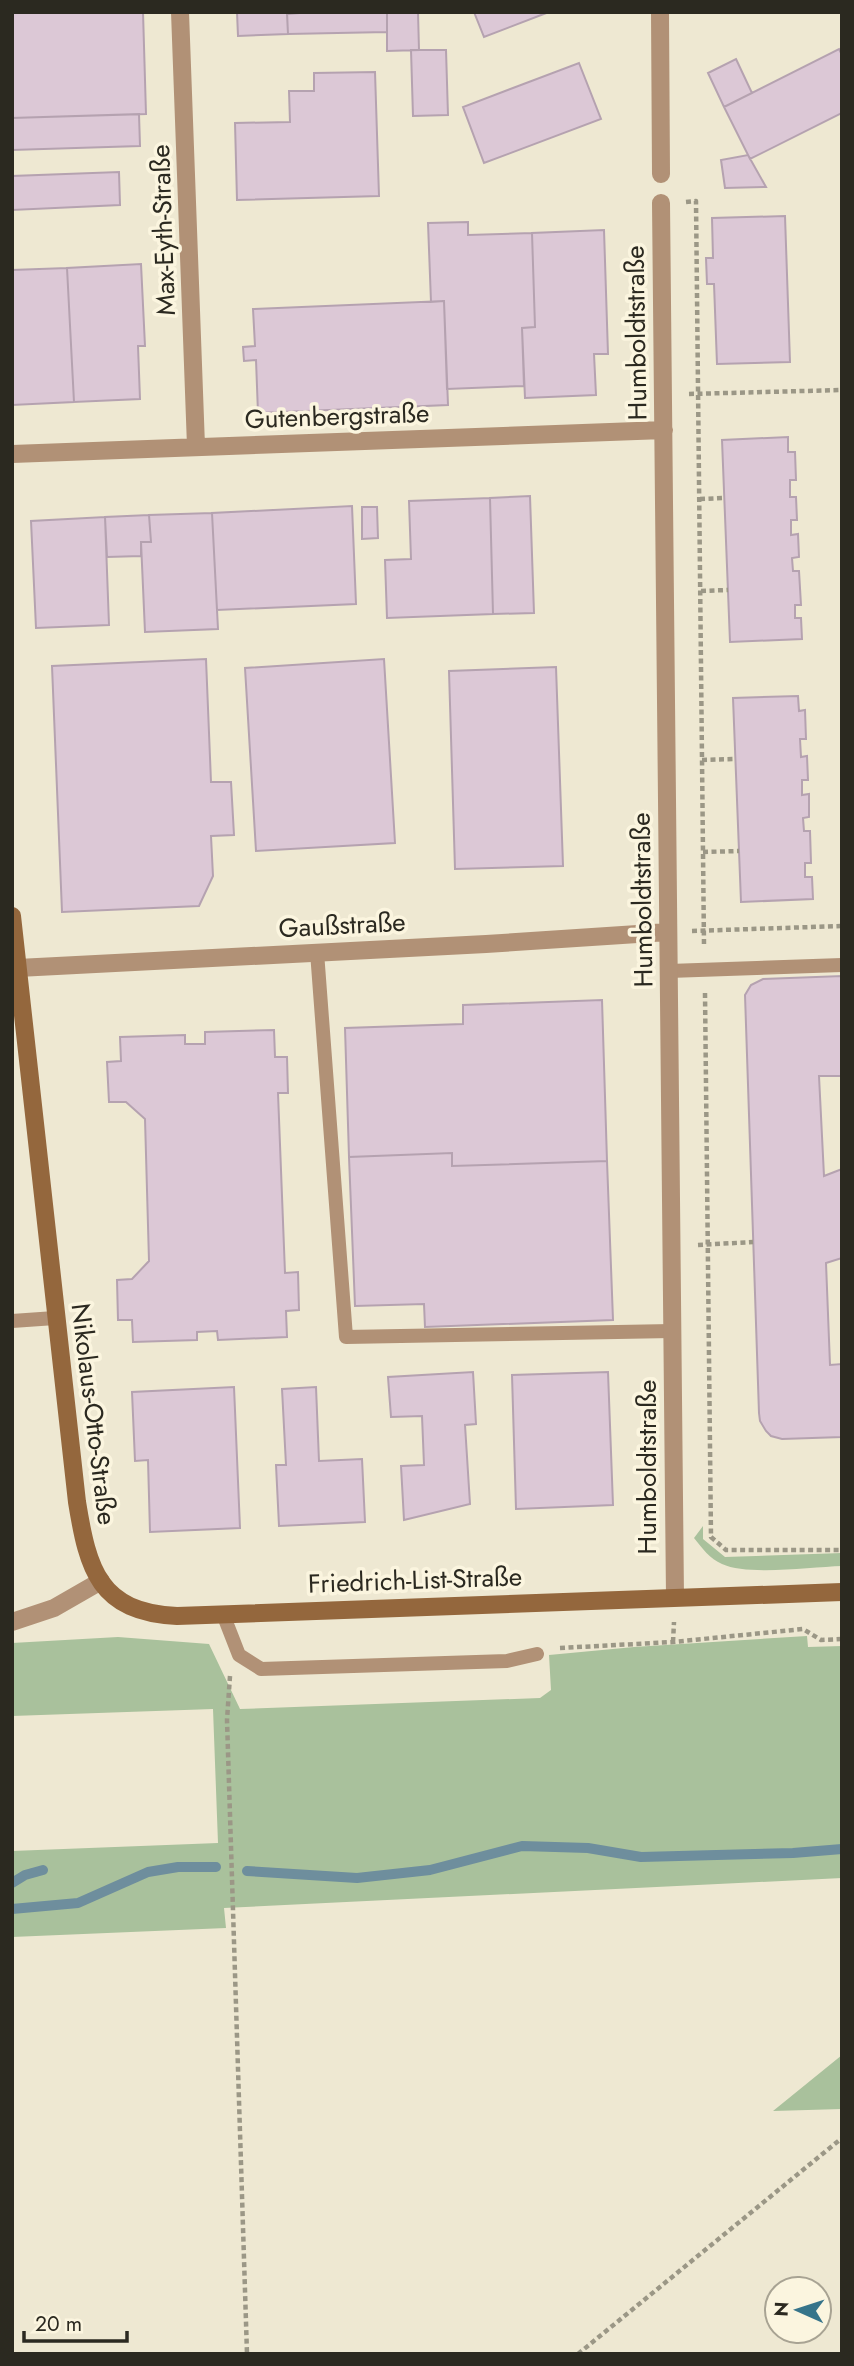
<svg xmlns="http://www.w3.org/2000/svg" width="854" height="2366" viewBox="0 0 854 2366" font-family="Jost,sans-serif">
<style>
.green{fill:#a9c19c}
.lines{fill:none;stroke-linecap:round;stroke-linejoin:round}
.stream{stroke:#6e8e9d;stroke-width:10}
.building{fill:#dcc8d6;stroke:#b5a2b0;stroke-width:2}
.path{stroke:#9b9786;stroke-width:4.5;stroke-dasharray:5 3.5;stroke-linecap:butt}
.lane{stroke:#b19176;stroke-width:14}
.street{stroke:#b19176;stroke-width:18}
.secondary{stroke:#94673d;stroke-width:18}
.labels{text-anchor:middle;stroke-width:7;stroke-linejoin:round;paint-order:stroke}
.street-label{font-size:26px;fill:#2b2920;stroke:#fbf5df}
</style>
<rect width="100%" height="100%" fill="#eee8d2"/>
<path class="green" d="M703,1526V1539L725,1557L842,1553V1566C811,1567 748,1576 722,1564C710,1559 702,1548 694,1538Z
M807,1636L808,1647L842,1646V1878L224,1908L226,1928L12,1937V1851L218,1843L213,1709L12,1716V1643L118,1637L209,1644L240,1709L540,1698L551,1690L549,1655L634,1647Z
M842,2055V2109L773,2111Z"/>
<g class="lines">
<path class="stream" d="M247,1871L357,1878L430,1870L522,1846L588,1848L641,1857L793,1853L842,1849
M12,1883L25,1875L43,1870
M12,1909L78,1903L148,1872L178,1867H216"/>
</g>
<path class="building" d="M12,12H143L146,114L12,118Z
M237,12H287L288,34L238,36Z
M312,12H387V32L288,34L287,14Z
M387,12H418L419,50L387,51Z
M474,12H549L484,37Z
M839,49L842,55V113L750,159L724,107Z
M411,50H446L448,115L413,116Z
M736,59L752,93L724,107L708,73Z
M579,63L601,119L484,163L463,107Z
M375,72L379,196L237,200L235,123L290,122L289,91H314V73Z
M139,114L140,146L12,150V118Z
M748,155L766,187L725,188L721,160Z
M119,172L120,205L12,210V176Z
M785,216L790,362L717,364L714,284H707L706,258H713L712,218Z
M468,222V235L532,233L535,327L522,328L524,386L447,389L444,301L431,302L428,223Z
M604,230L608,354H594L596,395L525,398L522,328L535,327L532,233Z
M141,264L145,346H138L140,399L74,402L67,268Z
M67,268L74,402L12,405V270Z
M444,301L448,405L258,413L256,360L244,361L243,347L255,346L253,309Z
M788,437V452H795L796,480H790V497H796L797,520H791V535L798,534L799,557L792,558L793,571H799L801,605H795V618H801L802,639L730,642L722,440Z
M530,496L534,613L493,614L490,498Z
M490,498L493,614L387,618L385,560L411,559L409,501Z
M352,506L356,604L217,610L212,513Z
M362,507H377L378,538L362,539Z
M212,513L218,629L145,632L141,542H151L149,515Z
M149,515L151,542H141V556L107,557L105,517Z
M105,517L109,625L36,628L31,521Z
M206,659L211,782H231L234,835L211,836L213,876L199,906L62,912L52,666Z
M384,659L395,843L256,851L245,668Z
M556,667L563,866L455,869L449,671Z
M798,696L799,711L805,710L806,739H800L801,757L807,756L808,780H802V795L809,794V817L803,818L804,831H810L811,863H805V877H812L813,899L741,902L733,698Z
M842,976V1076H819L824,1176L842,1169V1258L826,1263L830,1365L842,1364V1437L782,1439L771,1436L766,1431L760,1421L759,1413L745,995L751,985L763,979Z
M602,1000L607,1161L452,1166V1153L349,1157L345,1028L463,1024V1005Z
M274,1030L275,1057H287L288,1093H278L285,1273L298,1272L299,1310L286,1311L287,1337L218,1340L217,1331L197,1332V1340L133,1342L132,1320H118L117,1280L132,1279L149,1261L145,1119L126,1102H109L107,1062L121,1061L120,1037L185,1035V1044H205V1032Z
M452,1153V1166L607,1161L613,1320L425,1327L424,1304L355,1306L349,1157Z
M473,1372L476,1424L465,1425L470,1504L404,1520L401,1466L424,1465L422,1416L391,1417L388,1377Z
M608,1372L613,1505L516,1509L512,1375Z
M234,1387L240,1528L150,1532L148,1460L135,1461L132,1392Z
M316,1387L319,1461L362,1459L365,1522L279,1526L276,1465H286L282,1389Z"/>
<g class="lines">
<path class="path" d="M686,202L696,201L704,945
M689,394L842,390
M700,499L724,498
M701,591L728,590
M702,760L735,759
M703,852L739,851
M692,931L842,926
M705,993L711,1537L726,1550H842
M698,1245L753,1242
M673,1642L674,1622
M560,1648L673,1642L803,1629L821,1640L842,1639
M230,1676L227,1720L247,2354
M578,2354L842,2138"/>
<path class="lane" d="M317,952L346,1337L672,1331
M669,971L842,965
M12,1321L55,1318
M223,1614L239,1655L261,1669L507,1661L537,1654"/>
<path class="street" d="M180,12L196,446
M660,12L661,174
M661,203L675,1597
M12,454L664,430
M18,968L486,944L668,932
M12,1622L54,1608L101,1581"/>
<path class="secondary" d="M12,916L77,1502C88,1570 99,1612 177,1616L842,1592"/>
</g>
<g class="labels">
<g class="street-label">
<text transform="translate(163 230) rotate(-92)" y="9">Max-Eyth-Straße</text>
<text transform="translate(636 333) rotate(-91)" y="9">Humboldtstraße</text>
<text transform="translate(337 416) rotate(-2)" y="9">Gutenbergstraße</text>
<text transform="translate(642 900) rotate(-91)" y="9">Humboldtstraße</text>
<text transform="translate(342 925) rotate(-3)" y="9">Gaußstraße</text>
<text transform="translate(94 1414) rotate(83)" y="9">Nikolaus-Otto-Straße</text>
<text transform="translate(647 1467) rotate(-90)" y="9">Humboldtstraße</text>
<text transform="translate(415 1580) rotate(-2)" y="9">Friedrich-List-Straße</text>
</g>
</g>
<rect width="854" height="2366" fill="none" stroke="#2b2920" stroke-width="28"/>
<g transform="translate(798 2310) rotate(273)"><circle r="33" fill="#fbf5df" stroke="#a8a393" stroke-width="2"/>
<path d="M0-5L12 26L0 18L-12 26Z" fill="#36748a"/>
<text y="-10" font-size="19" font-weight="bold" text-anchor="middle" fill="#2b2920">N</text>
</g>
<path d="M24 2331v10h103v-10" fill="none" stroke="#2b2920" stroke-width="3.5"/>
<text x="35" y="2331" font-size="21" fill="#2b2920" stroke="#fbf5df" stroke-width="5" paint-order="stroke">20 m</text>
</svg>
